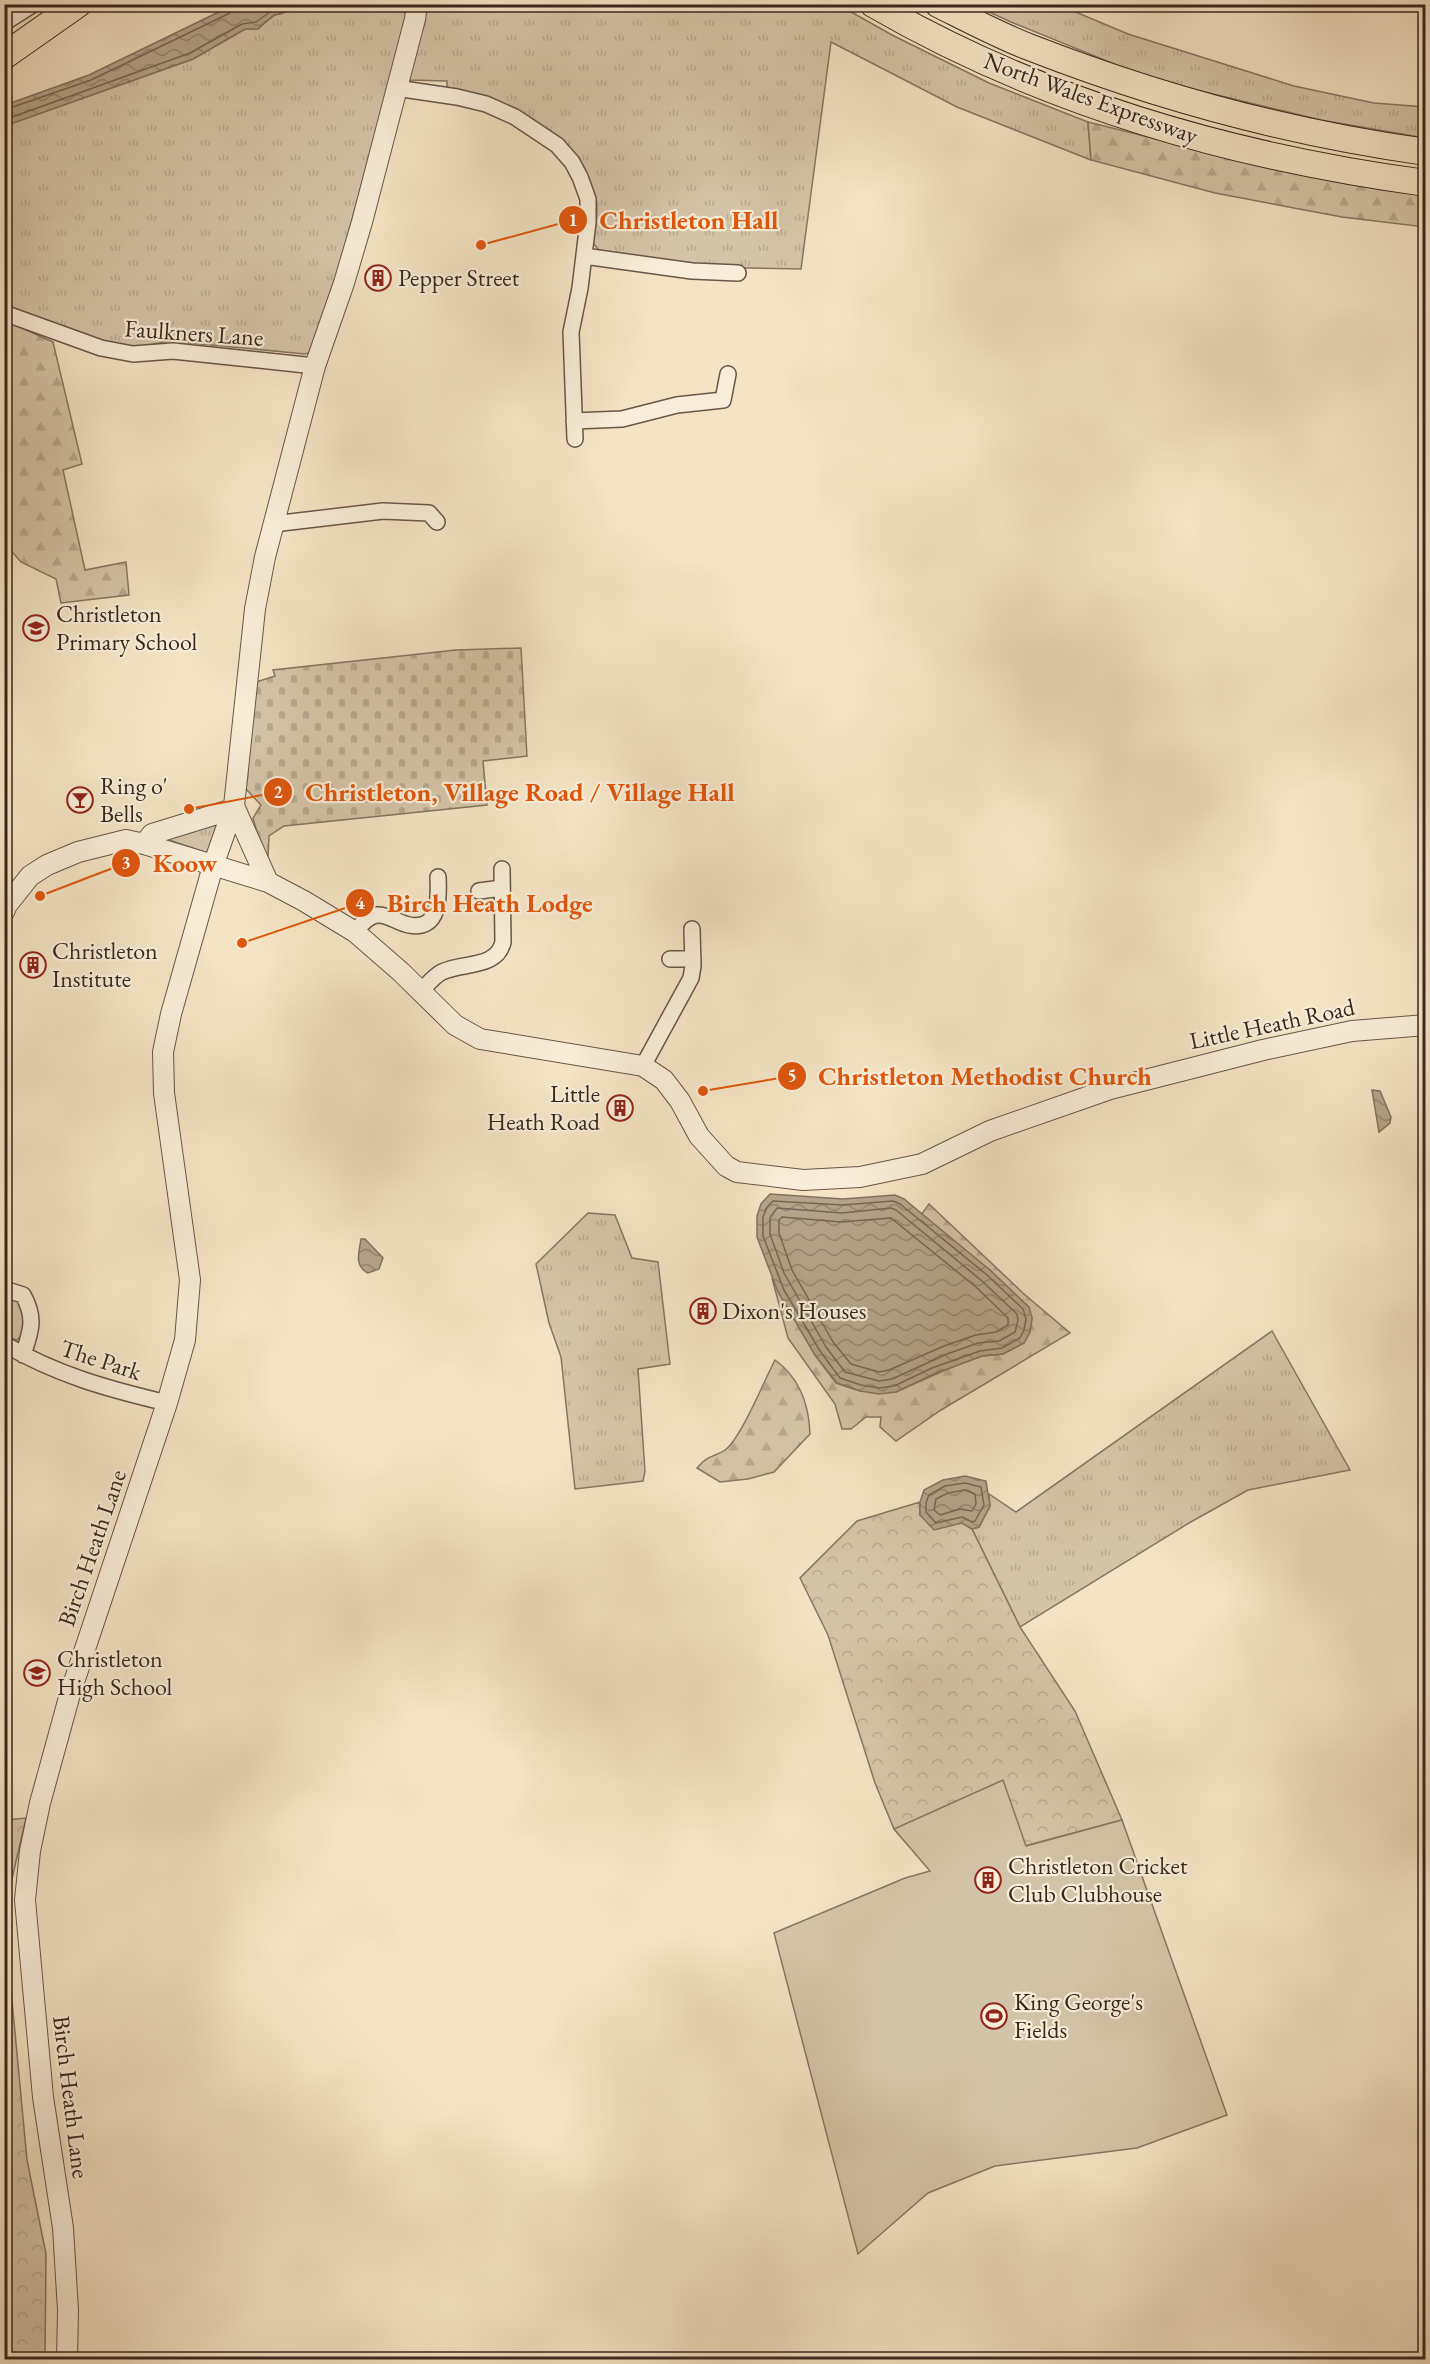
<svg xmlns="http://www.w3.org/2000/svg" width="1430" height="2364" viewBox="0 0 1430 2364" font-family="'EB Garamond',serif">
<style>
.grass{fill:url(#grass-tufts);stroke:#867662;stroke-width:1.5}
.forest{fill:url(#forest-firs);stroke:#867662;stroke-width:1.5}
.cemetery{fill:url(#cemetery-stones);stroke:#867662;stroke-width:1.5}
.park{fill:url(#park-crowns);stroke:#867662;stroke-width:1.5}
.garden{fill:#d4c4a7;stroke:#867662;stroke-width:1.5}
.water{fill:url(#water-waves);stroke:#83725e;stroke-width:1.5}
.lines{fill:none;stroke-linecap:round;stroke-linejoin:round}
.shore{stroke:#766653;stroke-width:1.5}
.minor-casing{stroke:#685646;stroke-width:18}
.tertiary-casing{stroke:#685646;stroke-width:22}
.trunk-casing{stroke:#39271c;stroke-width:28}
.minor{stroke:#f8edd8;stroke-width:15}
.tertiary{stroke:#f8edd8;stroke-width:20}
.trunk{stroke:#f4e4c3;stroke-width:26}
.labels{text-anchor:middle;stroke-width:4.5;stroke-linejoin:round;paint-order:stroke}
.street-label{font-size:24px;fill:#39271c;stroke:#f8edd8}
.poi-label{font-size:24px;fill:#39271c;stroke:#f8edd8;text-anchor:start}
.leader{fill:none;stroke:#df560d;stroke-width:2}
.callout-dot{fill:#df560d;stroke:#f8edd8;stroke-width:2}
.mark-label{font-size:18px;text-anchor:middle;font-weight:bold;fill:#fff}
.callout-label{font-size:26px;text-anchor:middle;font-weight:bold;fill:#df560d;stroke:#f8edd8;stroke-width:4.5;stroke-linejoin:round;paint-order:stroke}
</style>
<defs>
<pattern id="grass-tufts" width="24" height="20" patternUnits="userSpaceOnUse" patternTransform="scale(1.5)"><rect width="24" height="20" fill="#d4c4a7"/><path d="M3 7l-1-3M5 7V3M7 7l1-3M15 17l-1-3M17 17v-4M19 17l1-3" fill="none" stroke="#b7a88f"/></pattern>
<pattern id="forest-firs" width="22" height="20" patternUnits="userSpaceOnUse" patternTransform="scale(1.5)"><rect width="22" height="20" fill="#d4c4a7"/><path d="M5 1l3.5 6h-7zM16 11l3.5 6h-7z" fill="#b7a88f"/></pattern>
<pattern id="cemetery-stones" width="16" height="16" patternUnits="userSpaceOnUse" patternTransform="scale(1.5)"><rect width="16" height="16" fill="#d4c4a7"/><path d="M2 7V4a2 2 0 0 1 4 0v3zM10 15v-3a2 2 0 0 1 4 0v3z" fill="#b7a88f"/></pattern>
<pattern id="park-crowns" width="20" height="18" patternUnits="userSpaceOnUse" patternTransform="scale(1.5)"><rect width="20" height="18" fill="#d4c4a7"/><path d="M2 6a3 3 0 1 1 6 0M12 15a3 3 0 1 1 6 0" fill="none" stroke="#b7a88f"/></pattern>
<pattern id="water-waves" width="16" height="10" patternUnits="userSpaceOnUse" patternTransform="scale(1.5)"><rect width="16" height="10" fill="#b4a48a"/><path d="M0 5q4-4 8 0t8 0" fill="none" stroke="#938670"/></pattern>
</defs>
<rect width="100%" height="100%" fill="#f4e4c3"/>
<filter id="stains"><feTurbulence type="fractalNoise" baseFrequency=".00333" numOctaves="4"/><feColorMatrix values="0 0 0 0 .2 0 0 0 0 .09 0 0 0 0 .02 0 0 0 .5 -.17"/></filter>
<radialGradient id="worn" r=".72"><stop offset=".6" stop-color="#630" stop-opacity="0"/><stop offset="1" stop-color="#630" stop-opacity=".3"/></radialGradient>
<path class="grass" d="M291,5H406L404,29L326,315L312,352L305,354L169,341L140,347L127,346L104,342L5,306L4,126L193,59L245,29L258,28L275,15L283,13Z
M422,5H839L892,35L989,83L1088,122L1091,160L957,107L831,42L801,269L692,267L610,254L599,250L593,243C595,230 599,214 596,201C583,134 508,99 447,87V81L409,80Z
M974,5H1059L1128,34L1294,86L1374,103L1425,107V138L1321,120L1151,79L1011,22Z
M218,824L207,853L166,839Z
M588,1213L615,1215L632,1258L658,1262L670,1364L638,1369L645,1471L643,1481L575,1489L561,1357L549,1323L536,1264Z
M5,1293L18,1297L26,1307L24,1333L17,1340L5,1337Z
M1272,1331L1350,1470L1248,1490L1189,1523L1020,1627L972,1529L979,1527L990,1506L989,1494L1016,1512Z"/>
<path class="forest" d="M1088,122L1273,168L1425,193V227L1342,217L1215,193L1091,160Z
M4,320L53,342L82,464L63,470L85,570L126,562L129,595L61,603L56,579L21,562L5,544Z
M929,1204L1024,1294L1070,1333L941,1410L896,1441L880,1427L881,1417H866L851,1429H842L835,1404L788,1338L772,1278L815,1355L836,1383L860,1391L896,1392L952,1367L982,1356L1003,1354L1024,1343L1030,1332L1032,1318L991,1271L921,1215Z
M775,1360C800,1378 809,1404 810,1434L774,1472L748,1479L720,1482L697,1468C709,1454 713,1458 725,1450C741,1438 764,1381 775,1360Z"/>
<path class="cemetery" d="M521,648L527,756L483,761L487,805L284,826L269,836L268,857L260,842L253,818L261,805L246,789L256,682L275,676L273,670L456,650Z"/>
<path class="park" d="M920,1502V1515L962,1523L972,1529L1020,1627L1075,1711L1122,1820L931,1871L894,1829L875,1783L828,1635L800,1578L857,1521Z
M26,1818L5,1909V1820Z
M5,1926L27,2160L46,2254L45,2359H5Z"/>
<path class="garden" d="M1003,1780L1026,1846L1122,1820L1227,2115L1137,2148L995,2166L928,2193L858,2254L774,1933L905,1878L930,1871L894,1829Z"/>
<path class="water" d="M233,5H291L283,13L274,15L258,29H245L193,59L5,126V105L89,75Z
M1372,1090L1380,1091L1391,1117L1390,1123L1379,1132Z
M770,1194L843,1199L895,1195L904,1199L991,1271L1029,1307L1032,1318L1030,1332L1024,1343L1003,1354L982,1356L934,1374L896,1392L879,1394L860,1391L837,1383L815,1355L778,1292L757,1237V1216L761,1204Z
M361,1239H365L383,1258L379,1269L368,1273C354,1266 359,1253 361,1239Z
M965,1476L986,1481L990,1506L979,1527L972,1529L962,1523L934,1530L920,1515V1502L924,1490L943,1480Z"/>
<g class="lines">
<path class="shore" d="M4,110L91,80L230,13L234,4
M4,120L190,53L242,24L256,22L281,4
M773,1201L843,1205L893,1201L900,1204L987,1275L1023,1309L1026,1319L1024,1330L1020,1338L1002,1348L980,1351L932,1368L894,1386L879,1388L861,1385L840,1378L820,1351L784,1290L763,1236V1217L767,1207Z
M777,1208L842,1213L891,1208L896,1210L982,1281L1017,1314L1018,1320L1015,1332L999,1341L978,1343L947,1354L892,1379L879,1381L845,1372L826,1347L784,1273L770,1234V1218Z
M782,1217L841,1222L891,1218L976,1287L1008,1318V1325L996,1332L976,1335L944,1346L889,1370L879,1372L851,1364L833,1342L792,1270L779,1233V1220Z
M965,1483L981,1487L984,1505L975,1521L972,1522L962,1517L936,1523L926,1512V1503L929,1495L945,1486Z
M965,1490L975,1494L976,1504L972,1511L960,1509L940,1515L934,1510L936,1499L948,1493Z"/>
<g class="minor-casing">
<path id="minor" d="M4,23L34,4
M396,88L457,97L486,104L515,117L557,145L572,162L580,177L588,199V222L580,288L571,332L575,439
M584,256L692,271L738,273
M4,313L101,348L133,354L173,351L315,366
M574,421L622,419L677,405L723,400L728,374
M273,524L383,511L429,513L437,522
M479,891L502,888
M355,932C360,926 367,916 377,915C388,914 398,923 409,925C440,931 439,897 438,877
M670,959H693
M421,991C427,985 435,975 442,972C462,962 497,969 503,942L502,869
M643,1066L691,978L693,966L692,929
M4,1289L23,1295C36,1318 31,1331 23,1355
M4,1344C57,1375 108,1389 167,1403"/>
</g>
<g class="tertiary-casing">
<path id="tertiary" d="M144,844L152,834L233,809L234,806
M268,882L234,806L255,609L265,557L315,366L344,283L362,222L415,19L417,4
M4,912L7,905L30,876L47,865L78,852L126,840L144,844L268,882L304,901L355,932L401,972L455,1025L480,1039L643,1066L664,1080L680,1101L699,1136L726,1166L737,1172L803,1180L860,1177L922,1164L990,1131L1110,1089L1263,1050L1352,1031L1426,1025
M67,2360L68,2310L63,2228L43,2097L25,1900L30,1851L40,1803L70,1694L167,1403L185,1340L190,1280L164,1093L163,1052L171,1014L213,866L233,809"/>
</g>
<g class="trunk-casing">
<path id="trunk" d="M873,4C1042,102 1233,157 1426,183
M938,4C968,19 998,35 1029,47C1157,97 1289,133 1426,152
M4,56L78,4"/>
</g>
<use href="#minor" class="minor"/>
<use href="#tertiary" class="tertiary"/>
<use href="#trunk" class="trunk"/>
</g>
<defs>
<g id="building-ring" transform="scale(1.35)"><circle r="9.5" fill="#f8edd8" stroke="#8f2418" stroke-width="1.5"/><path d="M-4-6H4V6H1V3H-1V6H-4ZM-2.5-4.3h1.7v1.8h-1.7ZM.8-4.3h1.7v1.8H.8ZM-2.5-1h1.7V.8h-1.7ZM.8-1h1.7V.8H.8Z" fill="#8f2418"/></g>
<g id="school-ring" transform="scale(1.35)"><circle r="9.5" fill="#f8edd8" stroke="#8f2418" stroke-width="1.5"/><path d="M0-5L7-2L0 1L-7-2ZM-4 1L0 2.5L4 1V4Q0 6-4 4Z" fill="#8f2418"/></g>
<g id="bar-ring" transform="scale(1.35)"><circle r="9.5" fill="#f8edd8" stroke="#8f2418" stroke-width="1.5"/><path d="M-6-5H6L.8 .8V4.5H3.5V6h-7V4.5H-.8V.8Z" fill="#8f2418"/></g>
<g id="stadium-ring" transform="scale(1.35)"><circle r="9.5" fill="#f8edd8" stroke="#8f2418" stroke-width="1.5"/><path d="M0-5a6.5 5 0 1 0 0 10a6.5 5 0 1 0 0-10ZM-3.5-1.8h7v3.6h-7Z" fill="#8f2418"/></g>
</defs>
<g fill-rule="evenodd">
<use href="#building-ring" x="378" y="278"/>
<use href="#school-ring" x="36" y="628"/>
<use href="#bar-ring" x="80" y="800"/>
<use href="#building-ring" x="33" y="965"/>
<use href="#building-ring" x="620" y="1108"/>
<use href="#building-ring" x="703" y="1311"/>
<use href="#school-ring" x="37" y="1673"/>
<use href="#building-ring" x="988" y="1880"/>
<use href="#stadium-ring" x="994" y="2016"/>
</g>
<g class="labels">
<g class="street-label">
<text transform="translate(1091 98) rotate(20)" y="8">North Wales Expressway</text>
<text transform="translate(194 333) rotate(4)" y="8">Faulkners Lane</text>
<text transform="translate(1272 1024) rotate(-12)" y="8">Little Heath Road</text>
<text transform="translate(101 1360) rotate(18)" y="8">The Park</text>
<text transform="translate(92 1548) rotate(-71)" y="8">Birch Heath Lane</text>
<text transform="translate(71 2097) rotate(83)" y="8">Birch Heath Lane</text>
</g>
<g class="poi-label">
<text x="398" y="286">Pepper Street</text>
<text x="56" y="622">Christleton<tspan x="56" dy="28">Primary School</tspan></text>
<text x="100" y="794">Ring o'<tspan x="100" dy="28">Bells</tspan></text>
<text x="52" y="959">Christleton<tspan x="52" dy="28">Institute</tspan></text>
<text x="600" y="1102" text-anchor="end">Little<tspan x="600" dy="28">Heath Road</tspan></text>
<text x="722" y="1319">Dixon's Houses</text>
<text x="57" y="1667">Christleton<tspan x="57" dy="28">High School</tspan></text>
<text x="1008" y="1874">Christleton Cricket<tspan x="1008" dy="28">Club Clubhouse</tspan></text>
<text x="1014" y="2010">King George's<tspan x="1014" dy="28">Fields</tspan></text>
</g>
</g>
<path class="leader" d="M481 245L573 220M189 809L278 792M40 896L126 863M242 943L360 903M703 1091L792 1076"/>
<g class="callout-dot">
<circle cx="481" cy="245" r="6"/>
<circle cx="189" cy="809" r="6"/>
<circle cx="40" cy="896" r="6"/>
<circle cx="242" cy="943" r="6"/>
<circle cx="703" cy="1091" r="6"/>
<circle cx="573" cy="220" r="15"/>
<circle cx="278" cy="792" r="15"/>
<circle cx="126" cy="863" r="15"/>
<circle cx="360" cy="903" r="15"/>
<circle cx="792" cy="1076" r="15"/>
</g>
<g class="mark-label">
<text x="573" y="226">1</text>
<text x="278" y="798">2</text>
<text x="126" y="869">3</text>
<text x="360" y="909">4</text>
<text x="792" y="1082">5</text>
</g>
<g class="callout-label">
<text x="689" y="229">Christleton Hall</text>
<text x="520" y="801">Christleton, Village Road / Village Hall</text>
<text x="185" y="872">Koow</text>
<text x="490" y="912">Birch Heath Lodge</text>
<text x="985" y="1085">Christleton Methodist Church</text>
</g>
<rect width="1430" height="2364" fill="none" stroke="#f4e4c3" stroke-width="24"/>
<rect x="6" y="6" width="1418" height="2352" fill="none" stroke="#39271c" stroke-width="3"/>
<rect x="12" y="12" width="1406" height="2340" fill="none" stroke="#39271c" stroke-width="1.5"/>
<rect width="100%" height="100%" filter="url(#stains)"/>
<rect width="100%" height="100%" fill="url(#worn)"/>
</svg>
